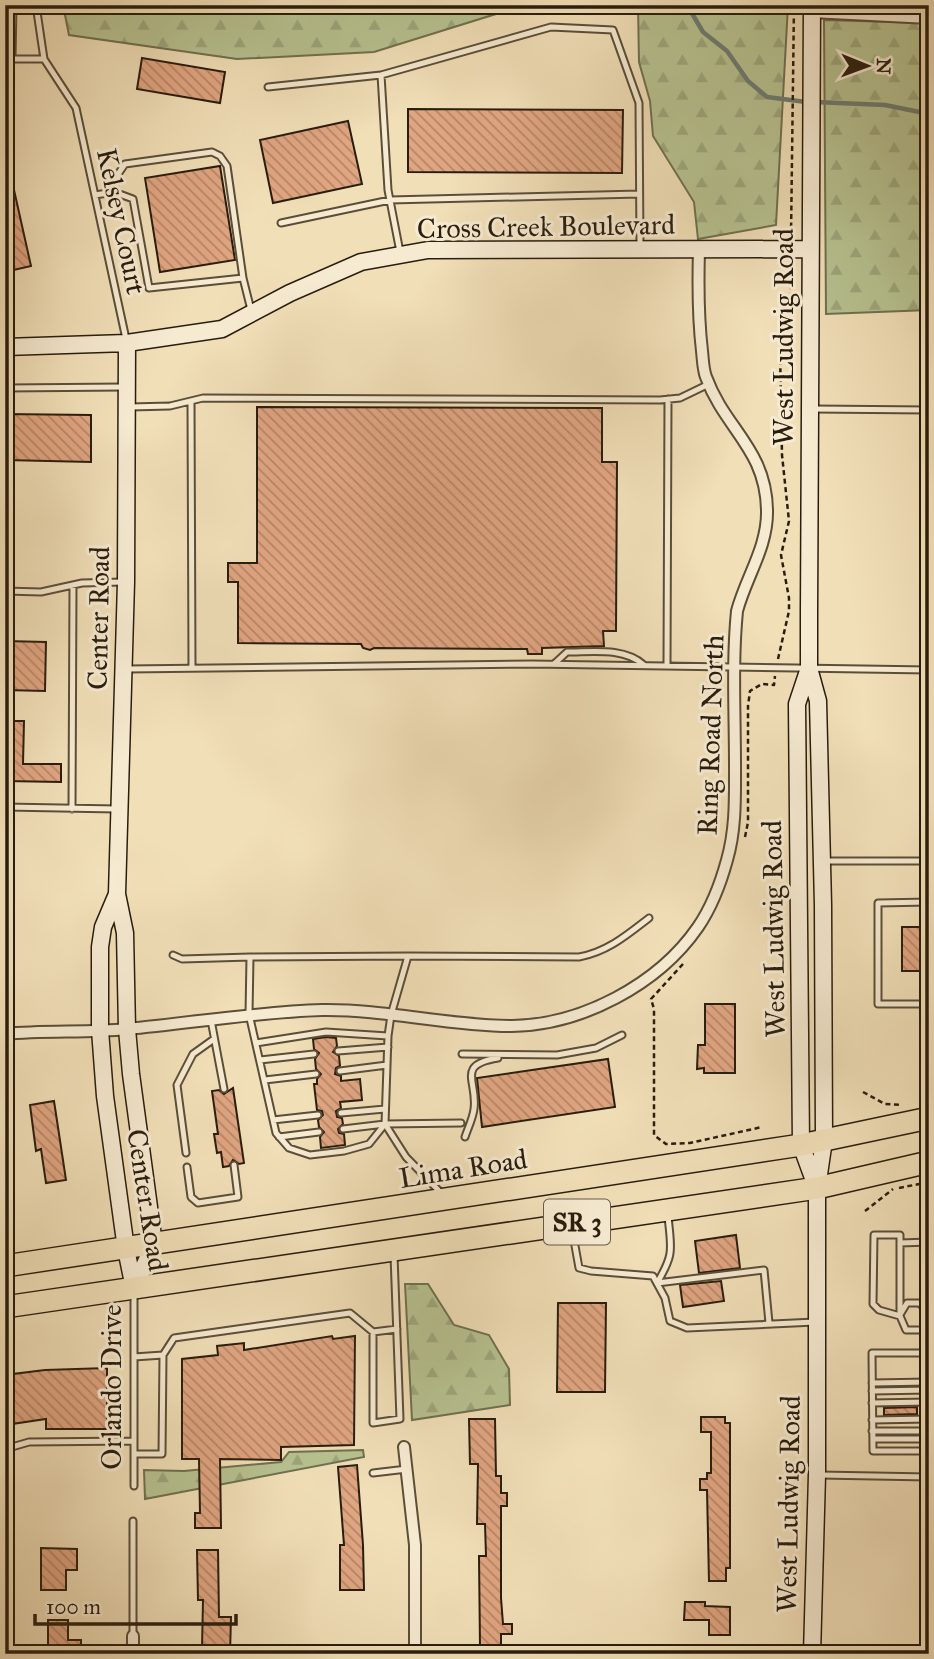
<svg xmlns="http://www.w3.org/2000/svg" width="934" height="1659" viewBox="0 0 934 1659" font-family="'IM FELL Great Primer',serif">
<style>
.forest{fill:url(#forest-firs);stroke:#707050;stroke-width:2}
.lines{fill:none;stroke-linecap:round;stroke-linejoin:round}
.stream{stroke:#6d7c72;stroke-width:4.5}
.building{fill:url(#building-back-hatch);stroke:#291d0e;stroke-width:2}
.lane-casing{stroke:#5b4e38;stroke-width:9}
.street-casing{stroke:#5b4e38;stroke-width:14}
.secondary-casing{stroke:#291d0e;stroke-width:19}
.highway-casing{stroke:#291d0e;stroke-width:24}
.path{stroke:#291d0e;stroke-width:2.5;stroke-dasharray:5 3.5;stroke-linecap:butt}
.lane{stroke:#f6ead1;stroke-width:5}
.street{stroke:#f6ead1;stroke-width:10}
.secondary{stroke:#f6ead1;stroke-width:16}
.highway{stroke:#f1dfb8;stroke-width:21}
.labels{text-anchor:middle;stroke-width:6;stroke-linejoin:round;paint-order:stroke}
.shield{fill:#f6ead1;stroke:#665a48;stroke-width:2}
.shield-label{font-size:26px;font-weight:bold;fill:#291d0e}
.street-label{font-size:28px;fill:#291d0e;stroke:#f6ead1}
</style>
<defs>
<pattern id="forest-firs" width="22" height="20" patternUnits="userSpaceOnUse" patternTransform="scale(1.75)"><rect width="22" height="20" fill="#b7c291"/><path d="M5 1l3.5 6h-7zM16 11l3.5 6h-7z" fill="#9da67c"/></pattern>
<pattern id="building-back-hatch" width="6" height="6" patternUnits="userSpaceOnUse" patternTransform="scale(1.75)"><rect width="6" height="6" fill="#e0a581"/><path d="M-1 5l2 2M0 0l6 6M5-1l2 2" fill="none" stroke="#b68668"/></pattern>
</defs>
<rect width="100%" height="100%" fill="#f1dfb8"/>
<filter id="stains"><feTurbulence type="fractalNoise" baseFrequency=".00286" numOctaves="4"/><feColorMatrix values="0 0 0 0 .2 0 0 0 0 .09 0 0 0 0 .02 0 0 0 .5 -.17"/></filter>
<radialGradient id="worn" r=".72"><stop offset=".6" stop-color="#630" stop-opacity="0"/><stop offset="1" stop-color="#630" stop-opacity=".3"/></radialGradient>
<path class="forest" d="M63,5H525L374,52L237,59L69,35Z
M638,5H788L776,225L698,239L694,202L653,136L650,101L639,62Z
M824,20L929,23V310L826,314Z
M405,1284H428L454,1325L489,1335L509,1369L510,1405L412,1420Z
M363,1450L364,1457L145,1499L144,1470L184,1471L281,1462L289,1452Z"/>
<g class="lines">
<path class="stream" d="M687,5L703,32L727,51L748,81L767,97L806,102
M815,102L885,105L929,114"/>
</g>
<path class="building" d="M142,58L225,72L220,103L137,89Z
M408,109L623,110L622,173L408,172Z
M348,121L362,184L273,203L260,140Z
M220,166L235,260L160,272L145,178Z
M10,172L31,266L5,272V173Z
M257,407L602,408V462H617L616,631H603L604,646L542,648V654H528L527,649L374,648L370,650L363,648L361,644L238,643V582H228V563H257Z
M5,414L91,415V462L5,460Z
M5,641L46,642L45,691L5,690Z
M5,721H24L23,764H61V782L5,781Z
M902,927H929V971H902Z
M705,1004H735V1073H704V1068L697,1069L698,1045H705Z
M326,1037L336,1038L337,1046L333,1052L339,1056L340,1066L336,1068L335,1074L341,1076V1081L360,1079L362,1100L340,1102L341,1108L336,1111L337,1117L342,1118L343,1124L338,1129L339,1133L344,1134L345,1145L321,1148L320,1137L324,1132L319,1127L318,1120L323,1115L322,1111L317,1110L314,1084H317V1079L321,1074L316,1069L315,1059L319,1053L314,1049L313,1039Z
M608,1059L615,1107L482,1127L477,1078Z
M233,1088L244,1163L239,1164L233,1160L229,1166L223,1167L221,1152L217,1153L214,1134H218L212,1091L219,1090L224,1094Z
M54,1101L66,1180L46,1183L41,1149L36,1151L30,1105Z
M736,1235L740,1268L699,1273L695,1241Z
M721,1281L724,1301L683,1307L680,1285Z
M558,1303H606L605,1392H557Z
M332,1336L333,1339L355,1336L354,1445L281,1447V1460L220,1459L221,1528H195V1513H200L199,1459H182V1359L218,1355L217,1346L244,1343V1350Z
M107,1368V1429H46V1419L5,1425V1375L45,1370Z
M917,1407V1414L884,1415V1408Z
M701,1417H725V1423H730V1568H726V1581H709L707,1490H700V1479H707V1473H711V1432H701Z
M469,1419H495L496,1476H501V1493H507V1506H501V1598L503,1624H512V1634H501V1647H480L479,1556H486L485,1524H477L478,1464H470Z
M357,1465L363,1545L364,1590H340V1545H344L338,1467Z
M41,1548L77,1549V1570H66V1590H41Z
M197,1550H218L219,1617H231L230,1654H208V1648H202L203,1600H198Z
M685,1602H705V1606L730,1607V1635H709V1620H684Z
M48,1620H68V1640H81V1654H48Z"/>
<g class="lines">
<g class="lane-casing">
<path id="lane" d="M36,5L44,59L76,108L126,339
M5,59H44
M12,59L13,5
M268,87L381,75
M114,192L116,177L125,164L212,152L220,156L227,166L243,278
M95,195L114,192L133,199L149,288L243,278L251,310
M281,223L390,200L639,194
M400,252L388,190L381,75L551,27L613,30L639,103L640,247
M5,388L124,387
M191,401L192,667
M130,407L170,406L203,398L660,400L680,398L709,384
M813,409L929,410
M5,591L41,592L82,583L123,582
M554,664L567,652C592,652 624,647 644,665
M667,665L668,399
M127,669L532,664L929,670
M5,807L117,809
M72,809L73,585
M825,861H929
M929,902L878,903V1004H929
M173,955L182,959L250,957
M211,1020L224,1089
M256,1043L326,1032L388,1036
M338,1051L388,1047
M462,1054L557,1055L596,1048L622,1035
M260,1060L314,1054
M340,1071L387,1065
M265,1080L316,1074
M341,1113L385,1109
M273,1120L318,1115
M385,1124L369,1144L344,1151L310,1155L289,1148L276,1133L249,1014L250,957L408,956
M343,1129L385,1124L461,1123
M279,1137L319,1132
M465,1137C468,1128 473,1118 474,1109C478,1081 455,1065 498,1058
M186,1153L177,1085L193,1054L214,1039
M187,1167L191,1197L198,1203L238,1197L234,1165
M442,1194L406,1157L385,1124L388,1036L391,1015L408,956L579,957C607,952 627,935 649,918
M572,1229L579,1268L591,1271L653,1276L665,1298L670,1321L687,1328L815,1322
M900,1243L929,1242
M657,1283L764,1270L769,1323
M657,1283C675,1253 671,1249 668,1216
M901,1313L907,1303H919L929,1312
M900,1316L879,1310L873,1304L874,1235H900V1316L906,1330H929
M373,1332V1423L400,1419L394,1255
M929,1353H872L873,1451H929
M134,1357L163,1355L174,1338L350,1313L373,1332L397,1329
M872,1383L929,1382
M872,1391L929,1390
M872,1403L929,1402
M872,1420L929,1419
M872,1431H929
M873,1439H929
M5,1449L29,1442L134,1441
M134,1454H162L163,1355
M373,1473L407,1469
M820,1475L929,1477
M134,1486V1293
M133,1636V1521"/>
</g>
<g class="street-casing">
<path id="street" d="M812,12L929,18
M5,1034C46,1030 87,1033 127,1029C192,1023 256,1012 322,1010C386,1009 448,1026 512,1026C581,1025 658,985 698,927C711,908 721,882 727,860C736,829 735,797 735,765C735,714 732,662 737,611C746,577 768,547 767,510C766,449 725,429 706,377C703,369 703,360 702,351C698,317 698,284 699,250
M404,1447L415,1545V1654
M133,1636V1654"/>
</g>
<g class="secondary-casing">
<path id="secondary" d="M127,343L126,582L117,894L125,933L127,1029L131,1074L154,1244L134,1289
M5,347L127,343L222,329L290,293L361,262L428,250L810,249
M809,668L797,704L801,1145L816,1186
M117,894L103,927L100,947V1030L105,1096L126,1249L134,1288
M812,1654L817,1475V1188L824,1140L823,905L818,701L809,668V614L812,5"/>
</g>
<g class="highway-casing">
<path id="highway" d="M5,1266L801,1145L929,1118
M5,1307L817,1188L929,1162"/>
</g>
<path class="path" d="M791,236L794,5
M778,659L789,611V598L781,555L789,521L782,455L780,350L791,294V264
M745,837L748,822V706L750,691L762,684L774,685L775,676
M683,964L651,999L654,1009V1135L666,1144L690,1143L762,1127
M863,1092L885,1104L901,1105
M899,1188L929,1182
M865,1211L893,1189"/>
<use href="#lane" class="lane"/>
<use href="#street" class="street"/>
<use href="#secondary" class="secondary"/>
<use href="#highway" class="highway"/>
</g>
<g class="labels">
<rect class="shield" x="544" y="1199.5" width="66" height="45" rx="5"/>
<g class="shield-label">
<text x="577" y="1231">SR 3</text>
</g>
<g class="street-label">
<text transform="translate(122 221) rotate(78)" y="10">Kelsey Court</text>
<text transform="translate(546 226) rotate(-1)" y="10">Cross Creek Boulevard</text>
<text transform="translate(783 337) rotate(-90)" y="10">West Ludwig Road</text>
<text transform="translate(98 618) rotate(-89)" y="10">Center Road</text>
<text transform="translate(710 735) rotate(-88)" y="10">Ring Road North</text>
<text transform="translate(773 929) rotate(-91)" y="10">West Ludwig Road</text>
<text transform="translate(463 1168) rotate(-9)" y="10">Lima Road</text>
<text transform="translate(148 1200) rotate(81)" y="10">Center Road</text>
<text transform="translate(111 1387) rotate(-90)" y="10">Orlando Drive</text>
<text transform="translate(788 1504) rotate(-89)" y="10">West Ludwig Road</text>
</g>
</g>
<rect width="934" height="1659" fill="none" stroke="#f1dfb8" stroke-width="28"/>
<rect x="7" y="7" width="920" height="1645" fill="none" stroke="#291d0e" stroke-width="3.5"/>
<rect x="14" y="14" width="906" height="1631" fill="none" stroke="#291d0e" stroke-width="2"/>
<g transform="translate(867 66) rotate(91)" stroke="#f6ead1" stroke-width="5" paint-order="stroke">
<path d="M0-5L12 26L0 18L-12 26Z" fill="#291d0e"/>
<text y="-10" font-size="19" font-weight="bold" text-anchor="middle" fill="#291d0e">N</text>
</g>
<path d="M35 1614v10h201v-10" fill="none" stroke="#291d0e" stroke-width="3.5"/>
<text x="46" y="1614" font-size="21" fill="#291d0e" stroke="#f6ead1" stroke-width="5" paint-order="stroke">100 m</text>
<rect width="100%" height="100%" filter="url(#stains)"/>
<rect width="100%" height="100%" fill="url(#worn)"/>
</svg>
